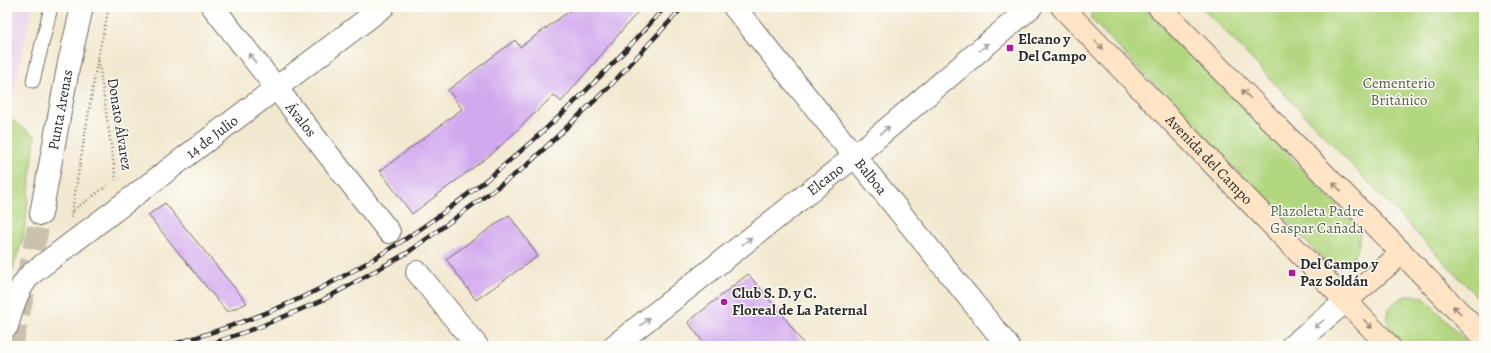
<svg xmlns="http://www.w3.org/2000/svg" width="1491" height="353" viewBox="0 0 1491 353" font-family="Alegreya,serif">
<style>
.built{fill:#ebd1eb}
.green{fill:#b2d780;stroke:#6e8156}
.building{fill:#d1a7ee}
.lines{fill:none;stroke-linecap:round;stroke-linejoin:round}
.tertiary-tunnel{stroke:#cac2ae;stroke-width:22;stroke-dasharray:22 11;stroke-linecap:butt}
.service-casing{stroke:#716d64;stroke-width:15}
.minor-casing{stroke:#716d64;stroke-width:24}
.tertiary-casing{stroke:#716d64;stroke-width:24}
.secondary-casing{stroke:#716d64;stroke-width:24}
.path{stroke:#716d64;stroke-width:2.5;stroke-dasharray:1 3;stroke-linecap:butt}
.service{stroke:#fff;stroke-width:13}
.minor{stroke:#fff;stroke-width:22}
.tertiary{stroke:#fff;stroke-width:22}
.secondary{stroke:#ffe4c6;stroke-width:22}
.rail-casing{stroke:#2b2b2b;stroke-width:4.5}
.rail{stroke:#fdfcf7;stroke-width:3;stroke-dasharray:9;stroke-linecap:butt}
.oneway{stroke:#958878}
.oneway2{stroke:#a0a0a0}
.poi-dot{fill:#b5179e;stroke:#fdfcf7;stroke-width:1.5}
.labels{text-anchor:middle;stroke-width:3;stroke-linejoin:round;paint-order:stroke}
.poi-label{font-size:15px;font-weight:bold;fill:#2b2b2b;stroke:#fdfcf7;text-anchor:start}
.park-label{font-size:15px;fill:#545f44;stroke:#fdfcf7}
.street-label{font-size:15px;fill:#2b2b2b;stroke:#fdfcf7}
</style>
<rect width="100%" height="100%" fill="#fdfcf7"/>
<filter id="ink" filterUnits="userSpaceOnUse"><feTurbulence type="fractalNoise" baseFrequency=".025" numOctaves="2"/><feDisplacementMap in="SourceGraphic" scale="8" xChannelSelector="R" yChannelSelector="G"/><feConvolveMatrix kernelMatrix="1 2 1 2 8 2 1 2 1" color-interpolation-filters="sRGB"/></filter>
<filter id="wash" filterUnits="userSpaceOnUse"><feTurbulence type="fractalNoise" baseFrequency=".012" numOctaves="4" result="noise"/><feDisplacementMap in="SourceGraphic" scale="16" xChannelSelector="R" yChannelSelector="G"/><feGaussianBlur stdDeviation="0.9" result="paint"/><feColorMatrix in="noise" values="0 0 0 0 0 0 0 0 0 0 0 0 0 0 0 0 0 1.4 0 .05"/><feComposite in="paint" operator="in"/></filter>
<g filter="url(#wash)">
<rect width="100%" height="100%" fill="#f2e8cf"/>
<path class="built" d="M7,7H32L10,110L7,108Z"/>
<path class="green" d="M1092,7H1144L1360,229C1359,254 1355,267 1327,263L1091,19Z
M1201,7H1484V304L1221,27Z
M7,117L35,136L24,235L7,286Z
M1413,295L1424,298L1470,346H1407C1402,341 1395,336 1391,330C1379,312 1395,297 1413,295Z"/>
<g id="blocks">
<path class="building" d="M575,7H642L561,102L554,95L494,152L412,214L380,171L462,109L448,90L515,40L520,47Z
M7,76L12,78L7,95Z
M165,203L247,303L227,312L148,215Z
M509,215L538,256L476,300L446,259Z
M748,274L785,318L805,346H706L688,322Z"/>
</g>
</g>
<g filter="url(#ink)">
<use href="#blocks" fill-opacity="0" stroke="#716d64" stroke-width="1"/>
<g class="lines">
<path class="tertiary-tunnel" d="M12,346L41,214"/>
<g class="service-casing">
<path id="service" d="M33,81L51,7"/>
</g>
<g class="minor-casing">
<g id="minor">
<path id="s1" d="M213,7L389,232"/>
<path id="s2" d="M734,7L1008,346"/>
<path d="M417,272L477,346"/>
<path id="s3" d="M7,326C13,306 17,289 31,274L383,7"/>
<path id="s4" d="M614,346L855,156L1031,7"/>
<path d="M1292,346L1346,301"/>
</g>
</g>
<g class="tertiary-casing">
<g id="tertiary">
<path id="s5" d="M41,214L69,63L82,7"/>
</g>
</g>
<g class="secondary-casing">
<g id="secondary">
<path id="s6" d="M1062,7L1389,346"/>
<path d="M1159,7L1402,253L1484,338"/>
<path d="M1346,301L1402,253"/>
</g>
</g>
<path class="path" d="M98,57L116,180
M72,211L98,57L109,7
M71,217L72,211L107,186"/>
<use href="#service" class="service"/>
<use href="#minor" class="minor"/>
<use href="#tertiary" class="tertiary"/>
<use href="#secondary" class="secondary"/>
<g class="rail-casing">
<path id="rail" d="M167,346C219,331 271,314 319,289C452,222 567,118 665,7
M205,346L259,327L323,300L407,253L432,235L525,167L610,86L683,7"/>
</g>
<use href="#rail" class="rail"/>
</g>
<defs><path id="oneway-shaft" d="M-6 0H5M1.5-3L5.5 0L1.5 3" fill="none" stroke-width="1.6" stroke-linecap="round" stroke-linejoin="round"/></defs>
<g class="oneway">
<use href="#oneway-shaft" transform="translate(1099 45) rotate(46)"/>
<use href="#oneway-shaft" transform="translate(1246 94) rotate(-135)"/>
<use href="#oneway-shaft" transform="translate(1337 187) rotate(-135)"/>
<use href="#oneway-shaft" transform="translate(1457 310) rotate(-134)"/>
<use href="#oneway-shaft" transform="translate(1368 324) rotate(46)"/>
</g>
<g class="oneway2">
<use href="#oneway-shaft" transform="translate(984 47) rotate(-40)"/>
<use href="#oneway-shaft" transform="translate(252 58) rotate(-127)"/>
<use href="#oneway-shaft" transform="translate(885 130) rotate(-40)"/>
<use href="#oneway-shaft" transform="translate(747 241) rotate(-38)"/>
<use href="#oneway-shaft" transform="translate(645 322) rotate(-38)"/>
<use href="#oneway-shaft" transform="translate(1319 324) rotate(140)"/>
</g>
</g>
<g class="poi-dot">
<rect x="1006" y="44" width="8" height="8" rx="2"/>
<rect x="1288" y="269" width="8" height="8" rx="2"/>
<circle cx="724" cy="302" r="4"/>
</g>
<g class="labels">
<g class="poi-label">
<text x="1018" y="44">Elcano y<tspan x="1018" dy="17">Del Campo</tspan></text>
<text x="1300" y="269">Del Campo y<tspan x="1300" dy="17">Paz Soldán</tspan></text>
<text x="732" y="298">Club S. D. y C.<tspan x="732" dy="17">Floreal de La Paternal</tspan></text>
</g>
<g class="park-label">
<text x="1399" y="88">Cementerio<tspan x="1399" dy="17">Británico</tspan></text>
<text x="1317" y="216">Plazoleta Padre<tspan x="1317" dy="17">Gaspar Cañada</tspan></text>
</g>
<g class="street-label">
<text dy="5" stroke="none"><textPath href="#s5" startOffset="106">Punta Arenas</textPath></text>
<text dy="5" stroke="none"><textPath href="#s1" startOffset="143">Ávalos</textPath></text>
<text transform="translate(120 124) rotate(81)" y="5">Donato Álvarez</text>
<text dy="5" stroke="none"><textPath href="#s3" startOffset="285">14 de Julio</textPath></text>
<text dy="5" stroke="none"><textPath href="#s6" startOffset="212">Avenida del Campo</textPath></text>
<text dy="5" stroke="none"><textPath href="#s2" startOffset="218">Balboa</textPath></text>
<text dy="5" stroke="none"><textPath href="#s4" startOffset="269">Elcano</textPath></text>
</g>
</g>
<rect width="1491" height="353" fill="none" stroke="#fdfcf7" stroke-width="24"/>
</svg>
